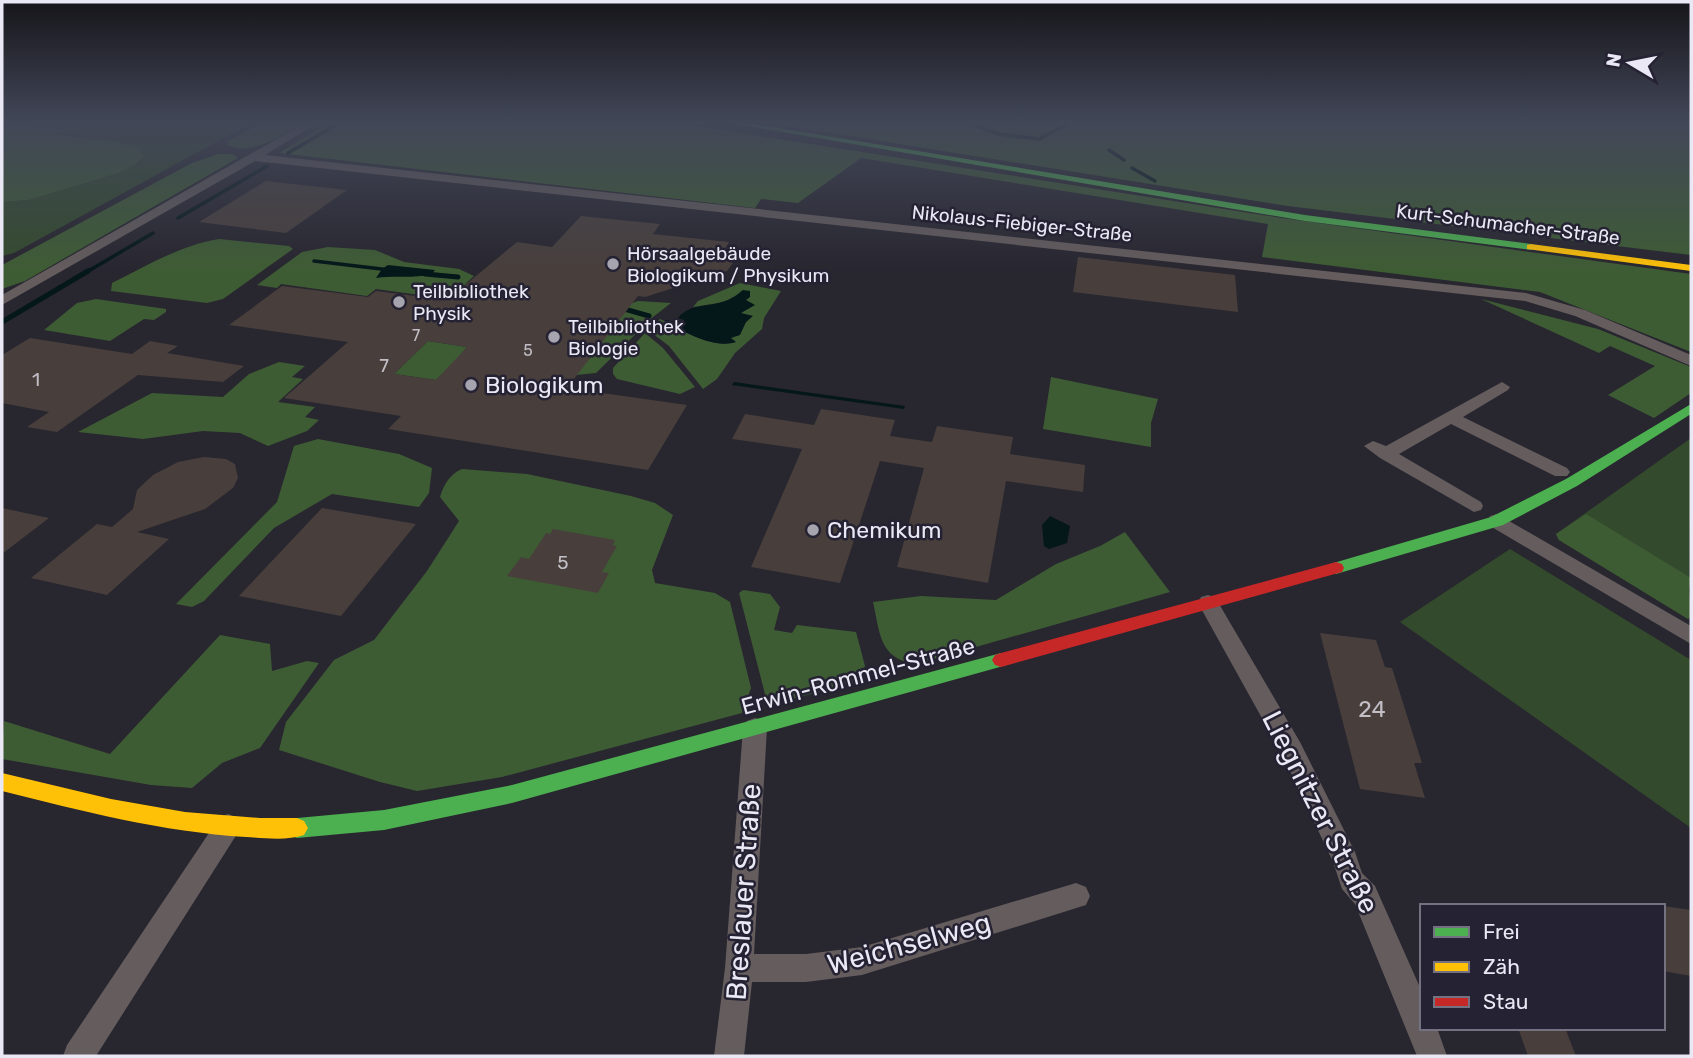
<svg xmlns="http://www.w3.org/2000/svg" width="1693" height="1058" viewBox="0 0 1693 1058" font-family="Rubik,sans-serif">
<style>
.green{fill:#334b2c}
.forest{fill:#3e5c34}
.water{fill:#041719}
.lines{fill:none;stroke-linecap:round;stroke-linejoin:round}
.stream-far1{stroke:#041719;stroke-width:3.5}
.stream{stroke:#041719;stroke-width:5}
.building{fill:#483f3c;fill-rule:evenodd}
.street{fill:#645c5d;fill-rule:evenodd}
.fast{fill:#4caf50;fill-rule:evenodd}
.slow{fill:#ffc107;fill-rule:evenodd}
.jam{fill:#c62828;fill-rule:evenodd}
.poi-dot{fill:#a6a4af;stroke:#252233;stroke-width:2.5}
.labels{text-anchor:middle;stroke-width:5;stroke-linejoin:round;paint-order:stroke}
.far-number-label{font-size:16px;fill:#c2bec6}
.far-street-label{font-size:19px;fill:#eae8f4;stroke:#252233}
.far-poi-label{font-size:19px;fill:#eae8f4;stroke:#252233;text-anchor:start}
.number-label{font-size:19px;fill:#c2bec6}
.poi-label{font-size:23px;fill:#eae8f4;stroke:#252233;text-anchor:start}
.street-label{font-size:23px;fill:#eae8f4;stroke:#252233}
.near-number-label{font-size:23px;fill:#c2bec6}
.near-street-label{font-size:28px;fill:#eae8f4;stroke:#252233}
</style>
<rect width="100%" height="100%" fill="#28262f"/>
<path class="green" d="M2,123H251L14,253L2,256V202L29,200L116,174L137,147Z
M1691,438L1689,590L1691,616L1688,619L1559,540L1556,534Z
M1510,549L1691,660V828L1400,622Z"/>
<path class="forest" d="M262,123H303C281,135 252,157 227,145L228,141Z
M328,123H678L1282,218L1691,274V352L1540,292L1262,257L1268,224L861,158L798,203L761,199L755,208L279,153Z
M768,123H1691V255L1288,206Z
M2,124L28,126L68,136L118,142L137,147L144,156L134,165L116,174L29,200L2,202Z
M218,154H233L238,158L25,281L2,289V265L192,163Z
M219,239L289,246L293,249L223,299L207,303L111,291L112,283C146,266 181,245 219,239Z
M328,247L375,250L404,262L459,269L474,276L449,299L376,289L367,296L281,284L277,288L257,285L302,252Z
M740,283L781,291L764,318L762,329L735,353L717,379L703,389L669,346L648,330L660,319C680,328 711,350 735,342L730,338L752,316L740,313L754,305L733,297L725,302L693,307L698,301Z
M96,299L166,309V312L154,320L144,319L110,341L44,330L77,303Z
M1481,299L1598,329L1691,367V393L1654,418L1608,395L1655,366L1610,346L1599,353Z
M638,301L671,303L653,317L596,373L576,375L616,309Z
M645,333L663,348L695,387L680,394L617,379L613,374V368Z
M428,341L467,347L459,357L488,381L441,375L436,380L394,374Z
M279,362L305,366L292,377L303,379L278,402L315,407L305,417L319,420L307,431L268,446L240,433L203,431L143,439L78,432L152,393L223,397L249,374Z
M1051,377L1158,399L1151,423V447L1043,429Z
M318,439L399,454L432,468L429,493L419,507L332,494L274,528L204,601L192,607L176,604L277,502L294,446Z
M462,469L527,474L631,496L655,503L673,515L652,570L655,583L715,593L730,602L751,688L742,713L502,777L417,791L380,782L279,750L286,722L334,660L374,640L427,571L459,521L440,497C444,484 450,474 462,469Z
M1586,514L1691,578L1689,590L1691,616L1688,619L1559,540L1556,534Z
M1125,532L1170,592L916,664C879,659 880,633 873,602L921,596L996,600L1056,564L1100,546Z
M743,590L770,594L780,607L774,630L792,633L797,625L856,632L865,666L858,681L778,703L766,698L739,593Z
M220,635L270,644L272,671L307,661L319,663L260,748L222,763L192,788L151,785L2,759L4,721L110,754Z"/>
<path class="water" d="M388,265L435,270L432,274C414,279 395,275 376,278L382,269Z
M743,290L750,291V297L746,300L755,305L741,313L753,316L746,322L740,335L731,338L736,342C715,349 682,332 665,320L684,323V320L678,318C689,304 707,307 722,302C730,300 737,295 743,290Z
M734,382L905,406L904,409L732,385Z
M1050,516L1070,526L1067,543L1049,549L1044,546L1042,525Z"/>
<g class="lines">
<path class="stream-far1" d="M969,123L999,134L1039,139L1069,123
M1109,150L1124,160
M288,153L339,123
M1132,168L1155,181
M178,218L267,166
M314,261L390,270
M85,273L153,233"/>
<path class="stream" d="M425,274L458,277
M621,308L649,316
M2,322L88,271"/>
</g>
<path class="building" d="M266,181L347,190L286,233L199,222Z
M581,216L660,224L653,234L729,242L724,250L735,260L727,271L645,297L638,296L567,388L687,405L648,470L388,429L401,416L284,398L348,342L229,325L282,286L368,297L376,291L447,300L517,242L552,247ZM428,341L467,347L436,380L394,374Z
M1078,257L1235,275L1238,312L1073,292Z
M30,338L132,354L150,341L178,346L167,353L244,366L223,382L138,375L57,432L27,427L49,412L2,403V355Z
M821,409L895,420L890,436L932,442L937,426L1013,437L1010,454L1085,465L1083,492L1006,481L988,583L897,567L924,468L880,461L840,583L751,567L802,449L732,439L745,414L814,425Z
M204,457L226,459L235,464L238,478L233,488L205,509L137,532L169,539L107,595L31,578L97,524L112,527L133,509L137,490L153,475L178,462Z
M2,508L49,518L2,554Z
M322,508L416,524L341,616L239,596Z
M553,529L615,540L613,545L617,546L602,572L609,573L598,593L507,576L521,557L529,559L546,533L550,534Z
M1320,633L1376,640L1385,667L1392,668L1422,763H1414L1425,798L1360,789Z
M1663,906L1691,910V976L1663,971Z
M1518,1028H1565L1576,1056H1528Z"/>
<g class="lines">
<path class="street" d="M305,123H317L265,155L1526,293L1585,310L1691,355V366L1575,316L1525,301L255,161L2,305V295Z
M1502,382L1510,387L1508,390L1463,417L1567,468L1570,472L1567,476H1555L1451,424L1399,454L1481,502L1483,506L1481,510L1474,512L1380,458L1364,446L1373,441L1386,446Z
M1497,514L1691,626V644L1490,526L1487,521L1490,516Z
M1208,595L1215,597L1300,742L1355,852L1362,873L1375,886L1422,992V1028H1437L1447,1056H1417L1355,904L1342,889L1333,862L1283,756L1198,603L1201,597Z
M755,718L763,721L767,728L754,954H806L862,947L1076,883L1086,887L1090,896L1086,905L862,975L806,982H752L744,1056H714L725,968L743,728L747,721Z
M228,814L237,818L241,826L237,834L96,1056H63L67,1045L219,818Z"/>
<path class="fast" d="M730,123H748L1305,215L1531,244L1536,247L1531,250L1305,221Z
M1691,404V414L1577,486L1503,525L1336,574L1330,572L1328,568L1330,564L1491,517L1566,479Z
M1001,653L1007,655L1010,660L1007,665L512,803L384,830L297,838L290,835L286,828L290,821L297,818L384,810L512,785Z"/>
<path class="slow" d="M1531,244L1691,265V271L1527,249V245Z
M2,773L111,799L185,812L260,818H297L304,821L308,828L304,835C287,841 264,838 246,837C163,832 82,811 2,791Z"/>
<path class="jam" d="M1336,562L1342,564L1344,568L1342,572L1001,667L995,665L992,660L995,655L1001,653Z"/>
</g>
<linearGradient id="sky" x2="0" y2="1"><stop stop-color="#16151a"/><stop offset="0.45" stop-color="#424758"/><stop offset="1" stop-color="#424758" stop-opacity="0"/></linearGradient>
<rect width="1693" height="271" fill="url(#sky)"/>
<g class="poi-dot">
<circle cx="613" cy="264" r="7"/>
<circle cx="399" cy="302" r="7"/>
<circle cx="554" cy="337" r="7"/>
<circle cx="471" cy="385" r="7"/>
<circle cx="813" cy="530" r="7"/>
</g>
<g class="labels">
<g class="far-number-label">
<text x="416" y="341">7</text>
<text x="528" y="356">5</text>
</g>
<g class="far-street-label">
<text transform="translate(1022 223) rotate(6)" y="7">Nikolaus-Fiebiger-Straße</text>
<text transform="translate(1508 224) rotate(7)" y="7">Kurt-Schumacher-Straße</text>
</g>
<g class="far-poi-label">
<text x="627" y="260">Hörsaalgebäude<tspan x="627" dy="22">Biologikum / Physikum</tspan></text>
<text x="413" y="298">Teilbibliothek<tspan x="413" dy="22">Physik</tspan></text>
<text x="568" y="333">Teilbibliothek<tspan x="568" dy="22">Biologie</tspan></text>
</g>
<g class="number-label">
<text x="384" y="372">7</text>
<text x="36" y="386">1</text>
<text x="563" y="569">5</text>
</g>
<g class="poi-label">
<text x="485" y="393">Biologikum</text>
<text x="827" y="538">Chemikum</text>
</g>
<g class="street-label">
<text transform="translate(858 676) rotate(-15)" y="8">Erwin-Rommel-Straße</text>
</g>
<g class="near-number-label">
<text x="1372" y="717">24</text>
</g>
<g class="near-street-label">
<text transform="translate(1321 812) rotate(63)" y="10">Liegnitzer Straße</text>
<text transform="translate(743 892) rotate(-86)" y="10">Breslauer Straße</text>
<text transform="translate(909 943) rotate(-15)" y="10">Weichselweg</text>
</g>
</g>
<rect width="1693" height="1058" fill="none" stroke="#eae8f4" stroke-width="7"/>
<rect x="1420" y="904" width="245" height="126" fill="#252233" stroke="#747180" stroke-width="2"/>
<rect x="1434" y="927" width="35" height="10" fill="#4caf50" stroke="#747180" stroke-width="2"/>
<text x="1483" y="939" font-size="21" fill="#eae8f4">Frei</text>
<rect x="1434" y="962" width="35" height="10" fill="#ffc107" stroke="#747180" stroke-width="2"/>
<text x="1483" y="974" font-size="21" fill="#eae8f4">Zäh</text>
<rect x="1434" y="997" width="35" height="10" fill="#c62828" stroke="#747180" stroke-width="2"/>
<text x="1483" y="1009" font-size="21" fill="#eae8f4">Stau</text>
<g transform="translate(1630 63) rotate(280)" stroke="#252233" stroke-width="5" paint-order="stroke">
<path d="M0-5L12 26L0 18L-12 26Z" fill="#eae8f4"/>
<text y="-10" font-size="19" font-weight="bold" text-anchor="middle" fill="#eae8f4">N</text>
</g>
</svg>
